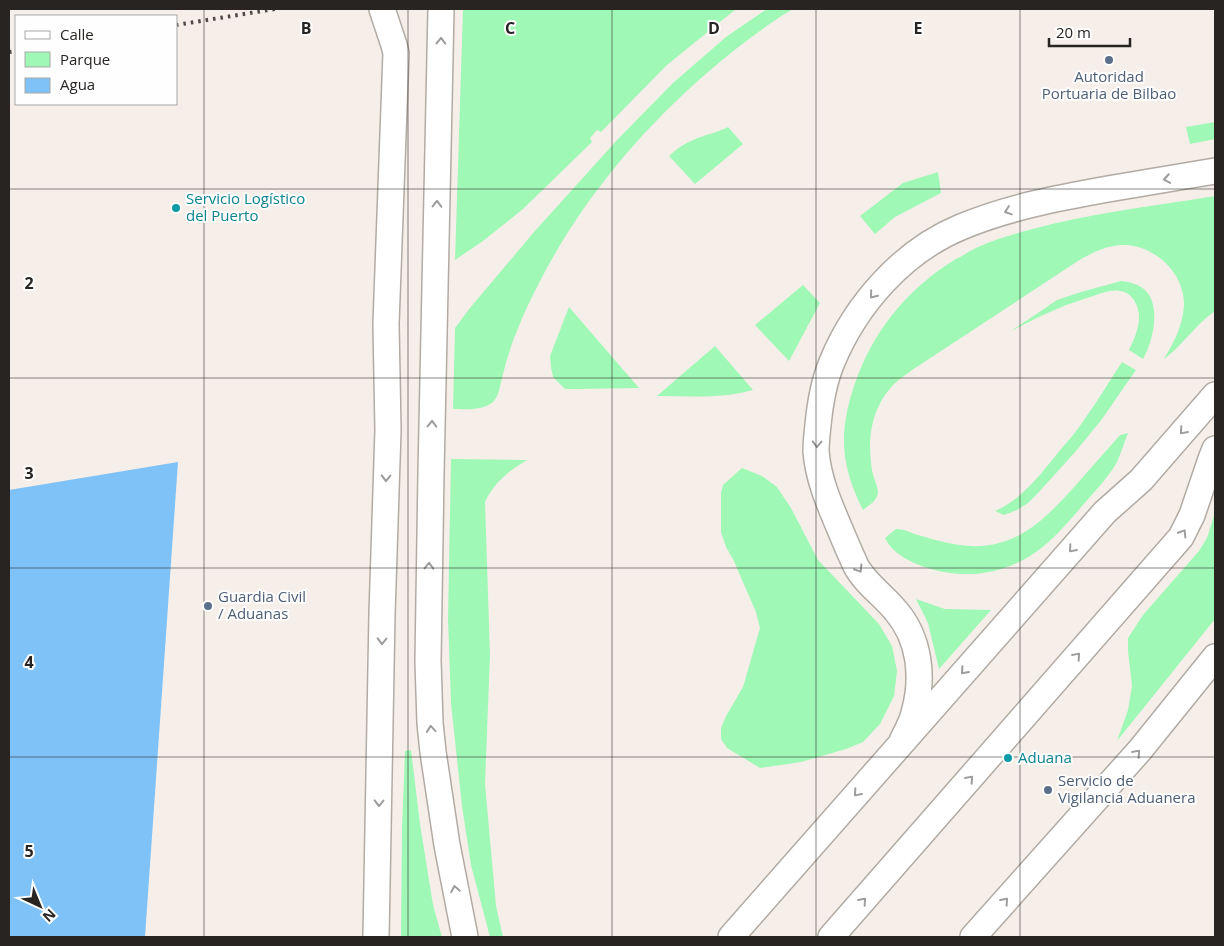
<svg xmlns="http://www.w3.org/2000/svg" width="1224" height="946" viewBox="0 0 1224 946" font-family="'Open Sans',sans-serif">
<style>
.green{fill:#9ff8b5}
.water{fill:#7fc2f8}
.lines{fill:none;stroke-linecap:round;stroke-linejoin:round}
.street-casing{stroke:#b2aba4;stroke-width:28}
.street{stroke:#fff;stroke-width:25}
.rail{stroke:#4d4946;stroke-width:4;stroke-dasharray:2.5 5;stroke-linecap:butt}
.oneway{stroke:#9e9c9c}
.grid{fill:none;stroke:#272422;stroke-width:1;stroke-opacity:0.55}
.service-dot{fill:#5c6f8a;stroke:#fefefe;stroke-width:2}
.culture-dot{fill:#0f9aa8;stroke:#fefefe;stroke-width:2}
.labels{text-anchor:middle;stroke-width:4;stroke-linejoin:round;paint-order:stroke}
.service-label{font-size:15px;fill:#4e5e75;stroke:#fefefe;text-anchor:start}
.culture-label{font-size:15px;fill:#0d838f;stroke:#fefefe;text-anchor:start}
.grid-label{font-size:16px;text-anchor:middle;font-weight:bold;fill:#272422;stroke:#fefefe;stroke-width:4;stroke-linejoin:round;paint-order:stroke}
</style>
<rect width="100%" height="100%" fill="#f6efe9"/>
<path class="green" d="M463,9H736L667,65L601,132L597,130L590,138L592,142L523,209L483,241L455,260Z
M767,9H793C763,27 735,49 708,72C639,132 581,201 539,283C523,314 510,344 502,378C500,386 499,396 493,402C483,411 465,409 453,409L455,328L470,308L534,232L618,139L673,83L726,37Z
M1215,122V139L1190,144L1186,127Z
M728,127L743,144L695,184L669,156C679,147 688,141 701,137C710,133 719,132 728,127Z
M938,172L941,193L895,217L875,234L860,216L903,183Z
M1215,196V311C1196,324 1183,345 1164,359C1174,342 1183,325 1184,305C1185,273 1153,243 1121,245C1106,246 1094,252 1081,259L912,370C906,375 899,379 894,384C871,408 867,439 872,470C873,477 878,486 878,493C877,501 869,505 863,510C838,461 839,426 858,375C877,326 911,286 956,259C963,256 969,251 976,248C993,240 1011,235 1029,230C1090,213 1153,206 1215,196Z
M1121,281C1130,282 1139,284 1146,291C1161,307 1153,342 1143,359L1129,350C1136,336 1144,317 1135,302C1132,296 1127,292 1120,291C1110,289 1100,294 1090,297C1079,301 1067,304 1057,309C1041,315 1026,324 1011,331L1057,300L1081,292Z
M803,285L820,303L789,361L755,325Z
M569,307L639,388L578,389H565L553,377L551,367L550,356Z
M715,346L753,390C722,399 689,396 657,396Z
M1122,362L1136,370L1102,419L1076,451L1038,493L1028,503L1017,510L1004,515L995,511C1022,499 1039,476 1057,454C1067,442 1078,430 1086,417C1099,399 1110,380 1122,362Z
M1128,433C1124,443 1121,453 1117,462C1107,480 1090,496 1077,512C1063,528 1048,545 1030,556C1000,574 965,579 931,569C914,564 893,555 885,538L896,529C904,529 911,533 918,535C935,540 953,545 970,546C1017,549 1046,518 1075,486C1090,469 1105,452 1120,435Z
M451,459L527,460C509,471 494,482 485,502L490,655L485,784L496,906L503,937H490L471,865L462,806L451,703L448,619Z
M742,468L762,476L777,487L791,508L818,560L879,624L892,646L897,671L894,696L880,724L863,742L846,749L801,762L760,768L727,748L721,739V728L726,716L743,687L760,628L756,612L733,559L726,547L721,532V493L723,485Z
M1215,512V619L1117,741L1128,710L1132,686L1128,651V638L1143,615L1199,551L1207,538Z
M916,599L945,609L991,610L939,669L928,623Z
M411,750L420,824L433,905L442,937H401L402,828L405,751Z"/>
<path class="water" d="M178,462L145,937H9V490Z"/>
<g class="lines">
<g class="street-casing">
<path id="street" d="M441,9L431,473L428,661L430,723L433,752L447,845L465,937
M902,741C906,732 912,723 914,713C924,678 920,639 896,611C884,596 865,583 856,566C851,555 846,544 842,534C831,508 818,480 816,451C816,443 817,434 818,425C820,404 824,381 832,362C856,304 903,251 961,227C1009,207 1058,198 1108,189C1144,183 1180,177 1215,171
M376,937L382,614L388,430L386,324L396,53L394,45L382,9
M731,937L1105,512L1141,480L1215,395
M831,937L1181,537L1192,515L1211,459L1215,449
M973,937L1140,750L1215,657"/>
</g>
<use href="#street" class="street"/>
<path class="rail" d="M176,25L275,9
M9,52L16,51"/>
</g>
<defs><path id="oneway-chevron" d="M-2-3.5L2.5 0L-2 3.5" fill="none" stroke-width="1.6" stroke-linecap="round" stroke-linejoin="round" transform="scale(1.25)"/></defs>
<g class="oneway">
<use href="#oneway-chevron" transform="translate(441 41) rotate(-89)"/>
<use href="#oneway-chevron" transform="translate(1167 179) rotate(170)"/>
<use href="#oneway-chevron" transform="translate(437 204) rotate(-89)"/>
<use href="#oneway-chevron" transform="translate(1008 211) rotate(161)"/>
<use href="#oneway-chevron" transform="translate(873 295) rotate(129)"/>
<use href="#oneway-chevron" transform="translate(432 424) rotate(-89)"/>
<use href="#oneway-chevron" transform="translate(1183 431) rotate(131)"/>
<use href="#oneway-chevron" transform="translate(817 444) rotate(92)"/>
<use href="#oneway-chevron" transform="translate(386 478) rotate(91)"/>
<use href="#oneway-chevron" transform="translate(1183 533) rotate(-58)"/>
<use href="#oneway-chevron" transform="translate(1072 549) rotate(131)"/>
<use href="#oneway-chevron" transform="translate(429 566) rotate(-89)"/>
<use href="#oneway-chevron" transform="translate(859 569) rotate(58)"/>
<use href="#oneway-chevron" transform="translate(382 641) rotate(91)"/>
<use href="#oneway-chevron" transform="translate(1077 656) rotate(-49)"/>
<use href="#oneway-chevron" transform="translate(964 671) rotate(132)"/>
<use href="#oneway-chevron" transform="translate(431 729) rotate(-95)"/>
<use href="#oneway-chevron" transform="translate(1137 753) rotate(-49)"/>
<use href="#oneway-chevron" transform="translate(970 779) rotate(-49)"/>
<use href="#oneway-chevron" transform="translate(857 793) rotate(131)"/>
<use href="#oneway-chevron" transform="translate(379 803) rotate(91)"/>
<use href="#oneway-chevron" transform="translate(455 889) rotate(-100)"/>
<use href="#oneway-chevron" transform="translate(863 901) rotate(-49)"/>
<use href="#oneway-chevron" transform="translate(1005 901) rotate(-48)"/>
</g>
<path class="grid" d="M204,9V937M408,9V937M612,9V937M816,9V937M1020,9V937M9,189H1215M9,378H1215M9,568H1215M9,757H1215"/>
<g class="service-dot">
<circle cx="1109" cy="60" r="5"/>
<circle cx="208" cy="606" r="5"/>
<circle cx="1048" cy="790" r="5"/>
</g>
<g class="culture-dot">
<circle cx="176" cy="208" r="5"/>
<circle cx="1008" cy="758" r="5"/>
</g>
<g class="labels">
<g class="service-label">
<text x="1109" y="82" text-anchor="middle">Autoridad<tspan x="1109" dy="17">Portuaria de Bilbao</tspan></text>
<text x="218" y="602">Guardia Civil<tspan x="218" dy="17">/ Aduanas</tspan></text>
<text x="1058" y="786">Servicio de<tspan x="1058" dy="17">Vigilancia Aduanera</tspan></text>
</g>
<g class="culture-label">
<text x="186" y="204">Servicio Logístico<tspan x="186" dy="17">del Puerto</tspan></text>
<text x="1018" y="763">Aduana</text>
</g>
</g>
<g class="grid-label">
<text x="306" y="34">B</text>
<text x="510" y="34">C</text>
<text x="714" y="34">D</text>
<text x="918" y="34">E</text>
<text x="29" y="289">2</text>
<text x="29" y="479">3</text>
<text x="29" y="668">4</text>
<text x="29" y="857">5</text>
</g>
<rect width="1224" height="946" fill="none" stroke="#272422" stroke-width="20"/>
<rect x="15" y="15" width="162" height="90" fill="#fefefe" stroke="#a8a7a6"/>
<rect x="25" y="31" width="25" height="8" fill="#ffffff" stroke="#a8a7a6"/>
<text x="60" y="40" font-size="15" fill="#272422">Calle</text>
<rect x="25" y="52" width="25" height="15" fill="#9ff8b5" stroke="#a8a7a6"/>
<text x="60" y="65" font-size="15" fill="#272422">Parque</text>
<rect x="25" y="78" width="25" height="15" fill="#7fc2f8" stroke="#a8a7a6"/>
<text x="60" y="90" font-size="15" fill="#272422">Agua</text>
<g transform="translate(40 906) rotate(136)" stroke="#fefefe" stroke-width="4" paint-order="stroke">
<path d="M0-4L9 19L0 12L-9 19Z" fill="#272422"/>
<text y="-8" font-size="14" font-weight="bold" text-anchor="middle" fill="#272422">N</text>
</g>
<path d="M1049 38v8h81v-8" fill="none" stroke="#272422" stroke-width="2.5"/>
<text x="1056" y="38" font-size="15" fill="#272422" stroke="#fefefe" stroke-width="4" paint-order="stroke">20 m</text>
</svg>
